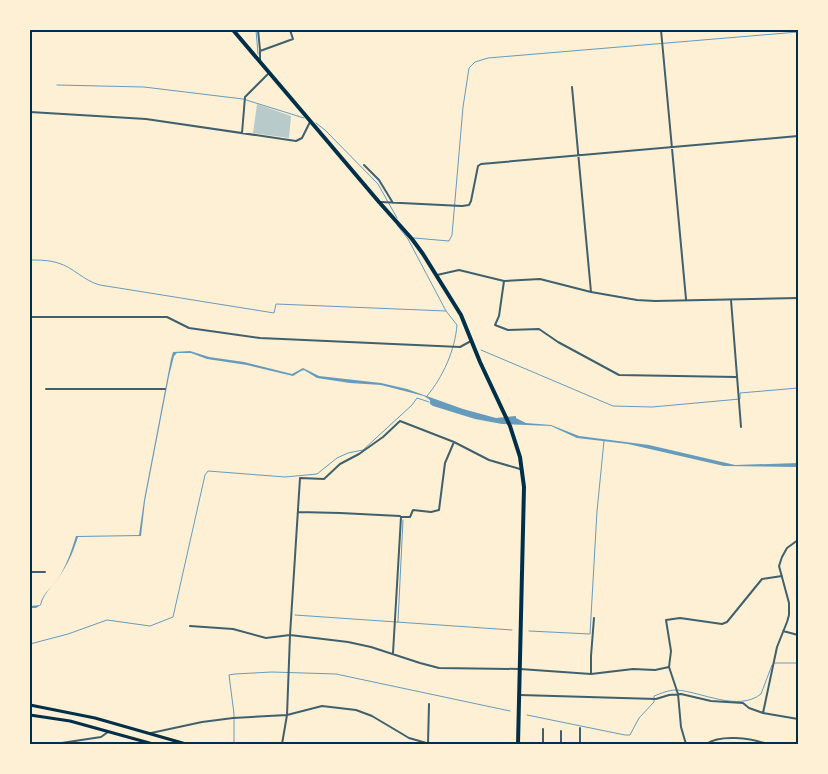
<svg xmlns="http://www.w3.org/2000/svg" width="828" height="774" viewBox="0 0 828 774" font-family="'Open Sans',sans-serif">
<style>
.green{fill:#b9caca}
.water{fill:#669bbc}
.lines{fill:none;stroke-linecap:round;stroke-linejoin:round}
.stream{stroke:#669bbc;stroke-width:1}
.pedestrian{stroke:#3f606c;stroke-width:2}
.minor{stroke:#3f606c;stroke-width:2}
.primary{stroke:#003049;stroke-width:3}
.trunk{stroke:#003049;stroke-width:4}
.neatline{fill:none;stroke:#003049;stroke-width:2}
</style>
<rect width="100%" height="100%" fill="#fdf0d5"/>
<path class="green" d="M257,104L291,116L289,138L253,133Z"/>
<path class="water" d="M190,351L209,357L244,362L292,374L303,368L319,376L381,383L407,389L463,409L496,418L516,416V418L526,423L551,425L579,436L649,445L735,465L798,463V467L724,466L628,444L577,438L551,426L502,424L475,419L433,406L430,404V400L424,396L381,385L350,383L317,378L304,370L301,371L293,376L247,365L207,359L191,353H177L174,356L169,376L145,501L141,536L78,537C74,549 70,560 63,571C57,583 44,591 41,605L36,608H30V606L40,605C43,591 56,585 62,572C68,561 72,549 76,536L139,535L144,500L171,359L173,352Z"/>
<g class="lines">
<path class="stream" d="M256,30L258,54
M57,85L144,87L243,99L304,118
M316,123L325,130L378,184L397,218
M397,225L408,239L446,311L457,325C455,350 443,377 427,396
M414,238L449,241L452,235L463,107L469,68L475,62L488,58L798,32
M30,260C39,260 49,260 58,263C73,267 84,281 100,285L274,313L276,304L446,311
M481,350L613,406L652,407L740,399V393L798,388
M295,615L512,630
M398,622L403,520
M529,631L590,634L597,511L604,441
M30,644L68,634L107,620L150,626L173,617L205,475L208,471L285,477L317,474L337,458L348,453L363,450L412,405L417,398L429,402
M774,663H798
M527,715L625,735H630L639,718L654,702V696C662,693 668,690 677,690C702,692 738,712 761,694L772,665
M234,744V714L229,675L235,674L272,672L336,674L510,711"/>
<path class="pedestrian" d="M46,389H165"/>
<path class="minor" d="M258,30L260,50
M661,30L686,299
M260,61V51L293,39L290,30
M572,87L591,292
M30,112L146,119L296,141L302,138L310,122
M242,133L245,97L269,73
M364,165L379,180L393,203
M381,202L462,206L469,205L471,201L478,166L481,164L798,136
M437,275L459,270L504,281L540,279L591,292L637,300L655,301L798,298
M504,281L499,316L495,325L508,330L539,329L558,342L619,375L736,377
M731,300L741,427
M30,317H167L189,328L260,338L460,347L471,341
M298,512L340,513L400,516
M30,572H45
M190,626L233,629L266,638L290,635L348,642L371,647L420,663L439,668L520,669L591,674L633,669L655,670L669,667
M783,631L798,635
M393,653L401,517H410L413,510L431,512L439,510L445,463L454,442
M591,674V656L594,618
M520,695L656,699L669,695L681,694L711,701L743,703L749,708L763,713L798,719
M763,713L777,647L787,622L789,615V603L779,566L782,557L787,548L798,540
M151,733L202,722L233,718L287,715L322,706L356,710L372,716L409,738L430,744
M55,744L101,737L108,732
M282,744L287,715L290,635L300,478L324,479L340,464L359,454L383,437L400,421L454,442L489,460L520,469
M428,744L429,704
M441,744H454
M543,744V729
M561,744V731
M580,744V728
M686,744L681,727L678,694L669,667L671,651L666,620L680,618L722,624L727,622L762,579L782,576
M706,744C721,734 750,738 767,744"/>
<path class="primary" d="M30,705L95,718L186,744
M30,715L70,721L153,744"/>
<path class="trunk" d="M233,30L379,202L412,239L423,254L461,315L480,362L510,426L520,457L524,487L518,744"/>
</g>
<rect width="828" height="774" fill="none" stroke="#fdf0d5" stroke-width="62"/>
<rect x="31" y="31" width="766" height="712" class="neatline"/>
</svg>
